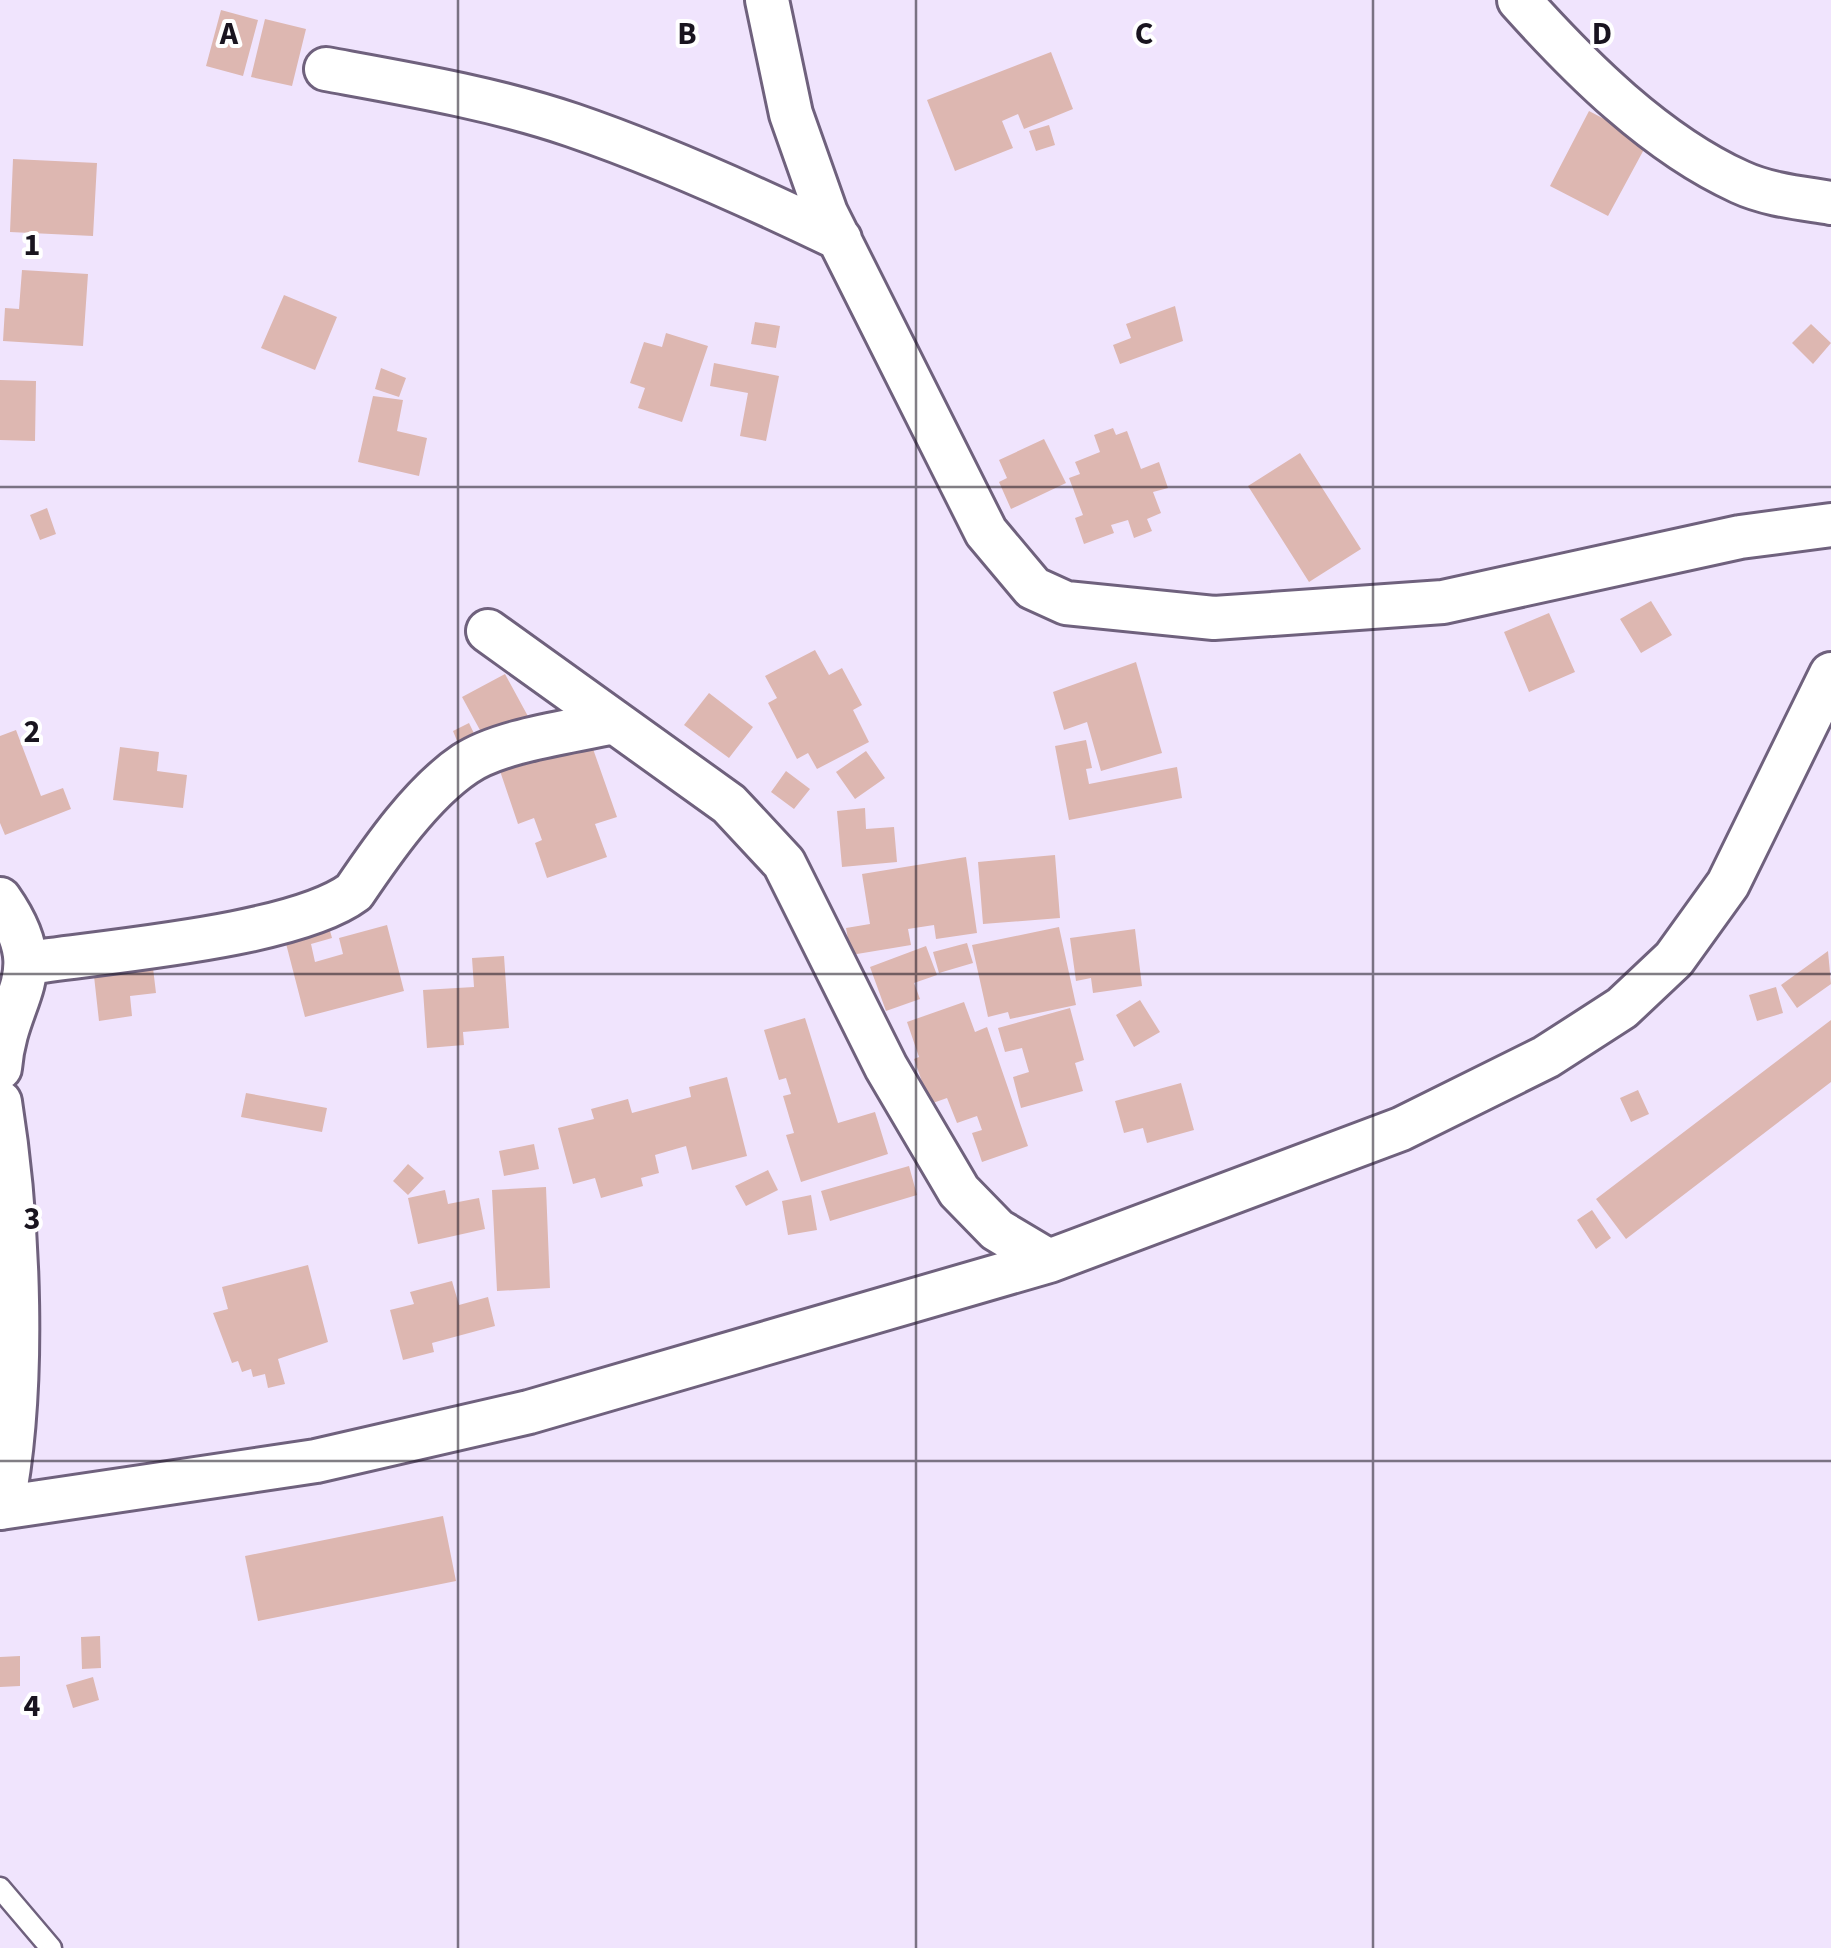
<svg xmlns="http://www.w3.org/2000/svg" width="1831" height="1948" viewBox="0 0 1831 1948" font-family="'Source Sans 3',sans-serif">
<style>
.building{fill:#ddb7b1}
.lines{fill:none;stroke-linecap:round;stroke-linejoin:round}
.service-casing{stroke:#6f617d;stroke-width:25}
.minor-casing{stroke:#6f617d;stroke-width:48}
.service{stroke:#fff;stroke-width:20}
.minor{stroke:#fff;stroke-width:42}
.grid{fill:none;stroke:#19141f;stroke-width:2.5;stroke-opacity:0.55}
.grid-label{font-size:32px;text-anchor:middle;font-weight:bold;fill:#19141f;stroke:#fff;stroke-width:8;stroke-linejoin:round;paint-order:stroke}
</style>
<rect width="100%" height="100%" fill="#f0e4fd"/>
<path class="building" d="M221,10L258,20L243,76L206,66Z
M265,19L306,29L292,86L251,77Z
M1051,52L1073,109L1024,129L1018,114L1002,121L1013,148L955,171L927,100Z
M1589,111L1648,142L1608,216L1550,186Z
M1049,125L1055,145L1036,151L1029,131Z
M13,159L97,163L93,236L10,232Z
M22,270L88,274L83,346L3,341L5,308L19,309Z
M284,295L337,317L315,370L261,348Z
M1175,306L1183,341L1120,364L1113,345L1131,338L1126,324Z
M755,322L780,326L776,348L751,344Z
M1811,324L1831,343L1813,364L1792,343Z
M666,333L708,346L682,422L638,408L645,388L630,383L644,342L662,347Z
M714,363L779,376L766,441L740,436L748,393L710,386Z
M381,368L406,378L399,397L375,389Z
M0,380L36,381L35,441L0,440Z
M373,396L403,400L397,431L427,438L419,476L358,462Z
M1113,428L1116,435L1127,431L1141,469L1159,462L1168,488L1153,492L1161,513L1147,519L1152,531L1134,538L1128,520L1111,525L1114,533L1084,544L1075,518L1083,515L1069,478L1080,474L1075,462L1100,452L1094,435Z
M1044,439L1066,483L1011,509L999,482L1007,478L999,460Z
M1300,453L1361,549L1309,582L1248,486Z
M47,508L56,534L40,540L30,515Z
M1651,601L1672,635L1641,653L1620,619Z
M1549,613L1575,672L1529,692L1504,632Z
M815,650L829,675L842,668L862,705L853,710L869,742L817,769L808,753L797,759L768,703L777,698L765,676Z
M1136,662L1162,753L1101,771L1087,722L1064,730L1053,692Z
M505,674L530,720L487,743L462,697Z
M709,693L753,727L729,758L684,725Z
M469,723L482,750L464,758L453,731Z
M16,730L41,796L63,788L71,809L5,835L0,823V736Z
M1086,740L1092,768L1086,769L1089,784L1177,767L1182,798L1069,820L1055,746Z
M592,746L617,817L595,824L607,857L547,878L535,843L542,840L534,818L518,824L499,768L560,747L564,756Z
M120,747L159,752L157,771L187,775L183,808L113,800Z
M866,751L885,778L855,799L836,772Z
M786,771L810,789L794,809L771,792Z
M865,808L866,829L894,827L897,862L842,867L837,811Z
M1055,855L1060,918L983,924L978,862Z
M966,857L977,933L936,939L934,925L908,929L911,945L851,955L846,928L870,924L862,874Z
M327,920L332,938L311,944L315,962L343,954L339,938L387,925L404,991L305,1017L283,932Z
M1059,927L1076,1005L1010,1019L1008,1012L988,1017L972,945Z
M1135,929L1142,986L1093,993L1091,978L1076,981L1070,938Z
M967,943L973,963L939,973L933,952Z
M926,946L937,975L914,983L920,999L886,1011L870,967Z
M1828,951L1831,984L1797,1008L1781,985Z
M504,956L509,1028L463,1032L464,1045L427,1048L423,990L474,987L472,958Z
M153,968L156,993L130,996L132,1016L99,1021L94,976Z
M1776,987L1783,1013L1757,1021L1749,995Z
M1140,1000L1160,1032L1134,1047L1116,1015Z
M964,1002L975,1032L987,1027L1028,1146L982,1162L972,1133L982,1130L977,1116L957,1123L947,1098L930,1104L914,1059L919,1057L907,1022Z
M1070,1008L1084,1060L1075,1063L1083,1091L1021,1108L1013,1077L1029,1072L1022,1048L1005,1052L998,1028Z
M805,1018L838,1123L875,1112L888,1154L801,1182L786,1135L794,1133L783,1096L791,1094L786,1078L779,1080L764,1030Z
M1831,1020V1082L1626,1239L1596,1199Z
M727,1077L747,1156L692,1170L686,1146L655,1155L659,1173L641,1178L643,1186L601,1198L595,1178L573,1184L558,1128L594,1119L591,1109L628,1099L632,1113L691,1097L689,1087Z
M1181,1083L1194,1130L1147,1143L1143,1128L1124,1133L1115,1101Z
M1638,1090L1649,1114L1631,1122L1620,1098Z
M246,1093L327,1108L322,1132L241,1117Z
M534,1144L539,1169L504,1176L499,1151Z
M408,1164L424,1178L408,1195L393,1181Z
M909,1166L917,1195L830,1221L821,1191Z
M768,1170L778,1190L746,1206L735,1186Z
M546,1187L550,1288L497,1291L492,1190Z
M445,1190L448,1204L479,1198L485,1229L418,1244L408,1198Z
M811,1195L817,1230L788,1235L782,1201Z
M1592,1210L1611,1238L1596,1249L1577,1220Z
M308,1265L328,1342L278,1359L285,1384L268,1388L265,1374L253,1377L251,1369L242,1372L238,1361L232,1363L213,1313L228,1309L222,1287Z
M452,1281L459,1305L488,1297L495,1326L432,1343L434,1352L403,1360L390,1310L414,1304L410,1292Z
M443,1516L456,1581L258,1621L245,1556Z
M100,1636L101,1668L82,1669L81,1637Z
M20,1656V1686L0,1687V1657Z
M93,1677L99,1700L73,1708L66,1685Z"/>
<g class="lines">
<g class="service-casing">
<path id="service" d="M0,1888L51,1948"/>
</g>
<g class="minor-casing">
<path id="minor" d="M767,0L791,114L826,213L986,532L1033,588L1066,603L1214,618L1443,602L1740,537L1831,525
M1519,0C1580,68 1656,144 1740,182C1768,195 1801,198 1831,203
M326,69C408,84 492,98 572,125C663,156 753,197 840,239
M488,631L729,804L784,863L886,1067L959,1191L997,1230L1049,1261
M0,899C54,976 6,993 0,1068
M28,963C108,951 295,936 354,892C383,849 422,793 465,764C501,740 570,732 613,722
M0,1102C19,1222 26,1389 2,1508
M0,1508L316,1461L529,1412L1049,1261L1401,1129L1546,1057L1622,1008L1674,959L1728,884L1831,674"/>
</g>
<use href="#service" class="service"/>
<use href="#minor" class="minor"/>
</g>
<path class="grid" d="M458,0V1948M916,0V1948M1373,0V1948M0,487H1831M0,974H1831M0,1461H1831"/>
<g class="grid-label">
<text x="229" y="44">A</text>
<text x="687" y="44">B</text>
<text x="1144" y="44">C</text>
<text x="1602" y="44">D</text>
<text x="32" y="255">1</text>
<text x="32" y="742">2</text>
<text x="32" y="1229">3</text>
<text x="32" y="1716">4</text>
</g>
</svg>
